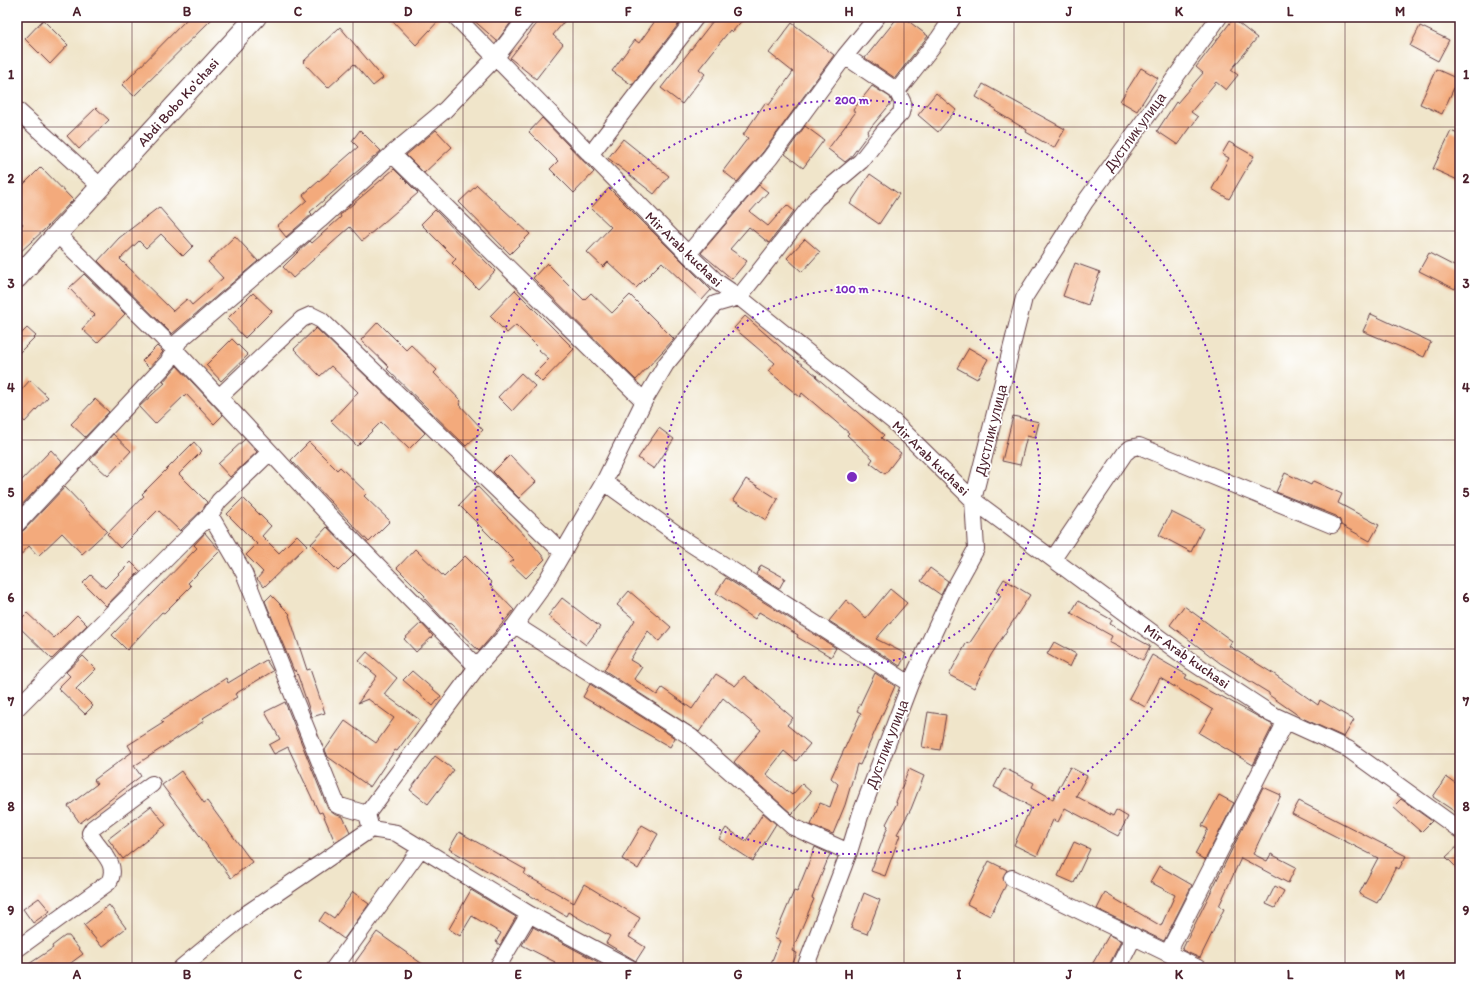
<svg xmlns="http://www.w3.org/2000/svg" width="1477" height="985" viewBox="0 0 1477 985" font-family="Itim,sans-serif">
<style>
.building{fill:#f3aa7c}
.lines{fill:none;stroke-linecap:round;stroke-linejoin:round}
.minor-casing{stroke:#633d43;stroke-width:18}
.major-casing{stroke:#633d43;stroke-width:22}
.minor{stroke:#fff;stroke-width:16}
.major{stroke:#fff;stroke-width:20}
.grid{fill:none;stroke:#4a1f2b;stroke-width:1;stroke-opacity:0.55}
.ring{fill:none;stroke:#7b2cbf;stroke-width:2;stroke-dasharray:2 4}
.labels{text-anchor:middle;stroke-width:3.5;stroke-linejoin:round;paint-order:stroke}
.street-label{font-size:14px;fill:#4a1f2b;stroke:#fff}
.centre{fill:#7b2cbf;stroke:#fff;stroke-width:2}
.ring-label{font-size:12px;text-anchor:middle;font-weight:bold;fill:#7b2cbf;stroke:#fff;stroke-width:3.5;stroke-linejoin:round;paint-order:stroke}
.neatline{fill:none;stroke:#4a1f2b;stroke-width:1.5}
.grid-label{font-size:13px;text-anchor:middle;font-weight:bold;fill:#4a1f2b}
</style>
<rect width="100%" height="100%" fill="#fff"/>
<filter id="ink" filterUnits="userSpaceOnUse"><feTurbulence type="fractalNoise" baseFrequency=".025" numOctaves="2"/><feDisplacementMap in="SourceGraphic" scale="8" xChannelSelector="R" yChannelSelector="G"/><feConvolveMatrix kernelMatrix="1 2 1 2 8 2 1 2 1" color-interpolation-filters="sRGB"/></filter>
<filter id="wash" filterUnits="userSpaceOnUse"><feTurbulence type="fractalNoise" baseFrequency=".012" numOctaves="4" result="noise"/><feDisplacementMap in="SourceGraphic" scale="16" xChannelSelector="R" yChannelSelector="G"/><feGaussianBlur stdDeviation="0.9" result="paint"/><feColorMatrix in="noise" values="0 0 0 0 0 0 0 0 0 0 0 0 0 0 0 0 0 1.4 0 .05"/><feComposite in="paint" operator="in"/></filter>
<g filter="url(#wash)">
<rect width="100%" height="100%" fill="#f0e5ca"/>
<g id="blocks">
<path class="building" d="M189,17H214L134,96L122,85Z
M389,17H442L416,45Z
M470,17H515L497,41Z
M542,17H568L553,35L563,44L536,79L510,58Z
M658,17H684L632,85L612,71L635,40L639,43Z
M716,17H745L732,32L730,30L699,69L705,74L682,104L661,88Z
M898,17H903L928,36L895,78L865,58Z
M1233,19L1257,38L1231,70L1238,75L1226,90L1216,82L1191,112L1198,117L1178,145L1157,131L1176,102L1177,103L1203,73L1196,67Z
M43,20L68,45L50,64L25,39Z
M792,23L834,55L763,152L737,182L723,171L748,138L743,135L765,103L769,105L793,72L769,53Z
M1420,26L1449,40L1438,61L1410,46Z
M340,27L383,78L373,86L354,64L328,88L303,62Z
M1141,68L1158,78L1137,111L1120,101Z
M1436,69L1458,79L1442,114L1420,104Z
M983,84L1065,129L1054,148L1026,132L1027,130L995,111L996,109L976,97Z
M872,86L890,97L892,102L867,132L868,134L850,158L845,162L828,149L855,113L853,110Z
M936,93L956,110L938,132L918,115Z
M96,108L109,120L79,149L67,136Z
M542,118L594,172L574,193L550,169L558,161L529,132Z
M805,126L824,140L803,168L785,154Z
M360,130L381,151L310,212L312,214L286,237L277,226L307,200L303,195L358,147L352,141Z
M436,130L452,147L424,173L406,155Z
M1451,131L1460,135V181L1433,169Z
M623,139L669,176L654,194L608,158Z
M1229,142L1254,156L1229,199L1212,189L1229,158L1222,154Z
M41,167L73,200L45,229L17,255V230L23,224L17,218V191Z
M394,169L418,193L362,241L350,227L293,278L283,267L299,251L310,241L312,243L341,217L340,215Z
M870,174L899,194L879,224L850,204Z
M477,185L530,234L510,254L459,202Z
M759,185L768,192L750,212L768,226L787,205L794,211L769,243L749,227L730,249L747,261L732,279L701,253Z
M609,188L711,290L702,300L662,262L636,288L608,262L603,267L587,252L611,227L591,208Z
M159,207L193,246L183,256L161,234L146,248L139,241L120,259L173,311L187,299L192,305L223,278L208,262L235,236L258,261L172,334L98,261L119,238Z
M435,210L495,271L478,289L452,263L456,259L421,224Z
M805,239L820,252L802,272L787,258Z
M1429,253L1460,269V280L1455,289L1419,271Z
M547,263L584,300L591,293L612,313L630,295L674,339L636,380L533,278Z
M1075,263L1100,272L1088,305L1063,296Z
M84,274L125,314L97,343L82,329L95,315L69,288Z
M515,290L574,349L542,382L534,374L549,359L539,350L540,349L516,325L507,333L490,316Z
M253,293L272,311L245,338L227,319Z
M1371,314L1431,342L1424,357L1363,331Z
M745,316L785,351L817,376L816,377L884,435L881,438L901,453L885,474L870,463L873,459L847,435L849,433L802,393L800,397L768,371L775,363L734,328Z
M378,322L406,350L411,345L437,370L434,373L461,401L459,404L483,430L466,446L387,369L389,367L361,340Z
M27,328L36,336L17,355V338Z
M316,328L425,433L409,449L381,422L357,446L331,421L358,392L331,366L320,376L294,349Z
M232,339L248,355L221,381L206,365Z
M157,346L163,352L149,368L142,361Z
M969,348L988,359L977,379L957,368Z
M177,366L223,415L214,424L186,394L155,424L139,407L165,383L163,382Z
M521,373L535,386L512,411L498,397Z
M30,380L48,397L25,422L17,415V395Z
M95,399L109,412L85,437L71,424Z
M1013,416L1039,422L1035,438L1027,436L1020,465L1002,461Z
M659,428L674,439L654,469L638,458Z
M113,434L131,451L108,476L90,460Z
M245,439L257,452L230,477L218,464Z
M194,442L202,451L179,474L207,502L203,509L180,531L158,510L120,548L107,534L144,496L142,494Z
M309,442L337,470L340,467L367,493L364,496L390,521L369,542L291,460Z
M51,450L62,462L17,510V485Z
M510,455L536,482L519,498L493,472Z
M1285,473L1311,485L1313,481L1342,494L1338,503L1379,525L1370,541L1341,525L1340,520L1336,516L1276,492Z
M746,479L778,499L766,520L733,500Z
M477,486L531,542L545,559L526,578L510,563L514,560L459,505Z
M65,487L107,531L82,554L62,533L38,556L29,546L17,559V533L24,530Z
M243,498L271,526L262,536L279,553L297,535L307,545L264,587L257,579L263,572L246,555L257,544L227,514Z
M1171,512L1203,528L1191,552L1159,535Z
M327,527L354,555L338,571L311,544Z
M205,533L220,551L188,583L191,586L164,613L162,612L127,650L112,635L197,548L194,545Z
M415,549L444,577L465,556L492,583L490,585L514,610L479,651L451,624L447,623L424,598L425,596L397,568Z
M131,562L140,571L106,606L83,583L91,575L105,588Z
M761,565L785,578L779,589L756,574Z
M930,568L948,581L941,595L921,581Z
M726,578L836,648L831,657L797,637L798,635L759,612L755,619L716,593Z
M1004,579L1030,595L991,655L974,688L949,675L967,642L969,644L1001,596L996,592Z
M890,589L907,603L876,639L906,654L900,666L829,621L846,600L866,618Z
M629,591L671,627L659,641L648,631L630,660L642,667L634,679L657,695L662,688L692,709L716,674L735,686L744,676L793,718L787,725L810,744L796,761L784,751L766,774L792,795L802,784L811,792L792,814L734,762L761,730L723,698L699,732L604,670L635,620L617,605Z
M271,595L290,614L289,615L307,670L310,669L325,713L312,717L296,670L294,671L265,601Z
M562,598L600,627L586,645L548,616Z
M1078,601L1112,620L1110,624L1150,646L1143,660L1109,642L1112,636L1071,613Z
M1184,606L1232,641L1229,646L1274,674L1318,705L1320,700L1354,720L1344,737L1302,718L1269,695V693L1220,663L1170,625Z
M27,613L54,638L77,615L87,625L52,659L17,625V623Z
M421,623L433,636L416,652L404,639Z
M1054,642L1076,654L1070,667L1047,654Z
M367,652L397,678L384,694L420,720L397,751L395,750L370,787L328,757L325,750L345,721L376,743L394,718L368,699L358,703L377,676L359,661Z
M1152,655L1187,675L1185,678L1220,697L1221,696L1273,725L1253,765L1199,733L1213,710L1160,678L1145,707L1129,698Z
M83,656L96,669L76,689L93,706L85,714L58,688L70,676L66,672Z
M266,660L273,671L235,694L237,697L203,718L204,721L134,766L141,776L80,823L68,806L97,784L94,780L132,752L128,745L163,723L161,721L226,678L228,683Z
M412,671L441,696L433,706L403,680Z
M875,673L895,686L860,765L857,764L845,805L833,834L811,825L820,803L830,807L838,784L831,778L861,713L857,711Z
M590,684L675,738L670,747L583,697Z
M285,702L328,809L334,814L343,817L350,832L335,842L322,812L319,813L288,747L274,754L269,745L280,739L265,712Z
M928,712L946,715L940,750L922,747Z
M435,756L454,770L428,804L410,790Z
M1070,767L1087,776L1076,796L1113,816L1116,810L1128,817L1118,836L1065,808L1058,822L1053,820L1037,856L1014,845L1031,807L1025,804L1026,803L994,787L1004,768L1034,783L1032,787L1053,799Z
M909,769L924,776L911,809L897,834L900,835L885,876L871,871L888,826L886,824L897,803L896,802Z
M181,771L204,803L207,801L252,862L231,878L162,785Z
M1446,777L1460,786V815L1433,797Z
M1263,787L1281,795L1253,854L1267,861L1271,854L1296,867L1288,883L1241,858L1219,906L1224,909L1200,958L1182,950Z
M1219,795L1234,803L1205,860L1195,854L1208,829L1202,826Z
M1401,799L1432,821L1421,832L1393,807Z
M1299,801L1406,856L1399,869L1396,867L1377,903L1359,894L1378,858L1292,814Z
M151,806L166,825L123,859L108,839Z
M763,813L776,824L753,861L719,839L726,828L746,841Z
M642,825L658,834L638,869L622,859Z
M459,832L526,870L524,874L574,903L584,884L640,918L629,937L645,947L636,961L606,943L610,936L568,912L566,916L449,849Z
M1074,842L1090,849L1074,883L1058,876Z
M1460,844V871L1446,857Z
M815,847L830,854L812,898L814,899L792,951L797,953L791,968H769L780,941L774,938L794,891L797,892Z
M989,861L1007,870L1003,878L1006,885L990,916L967,904Z
M1159,866L1192,885L1164,941L1097,909L1105,893L1161,926L1175,895L1150,882Z
M1275,886L1284,891L1275,908L1266,904Z
M471,890L516,917L500,945L496,942L501,933L472,916L460,936L449,929Z
M353,892L369,904L344,939L319,921L325,912L334,918Z
M864,893L880,900L867,934L851,928Z
M39,898L50,911L33,923L23,909Z
M109,905L126,928L102,947L84,925Z
M533,927L600,963L609,968H552L555,962L522,945Z
M377,932L428,968H351Z
M1109,935L1121,941L1109,965L1107,968H1090Z
M65,936H69L83,954L64,968H23L53,948L52,946Z"/>
</g>
</g>
<g filter="url(#ink)">
<use href="#blocks" fill-opacity="0" stroke="#633d43" stroke-width="1"/>
<g class="lines">
<g class="minor-casing">
<path id="minor" d="M456,17L688,254L717,282L739,297L894,422L973,500L1192,662L1271,714L1348,749L1460,830
M845,56L897,91
M17,110L101,187
M392,154L644,401
M590,155L696,17
M57,234L174,349L341,528L477,667
M688,254L770,158L845,56L877,17
M219,397L302,319L311,315L321,320L563,553
M604,482L688,542L910,684
M210,515L219,501L270,452
M17,524L168,362L179,341L320,220L392,154L445,110L496,57L527,17
M1053,559L1125,453L1131,448L1139,446L1332,525
M515,625L691,737L793,827L849,852
M17,708L210,515L244,573L337,805L367,814L371,829L396,833L529,914L630,968
M367,814L477,667L515,625L544,585L604,482L644,401L666,364L715,304L739,297L816,199L861,161L885,130L901,113L903,103L897,91L939,38L953,17
M1012,878L1198,968
M17,949L109,882C120,862 97,850 90,833L93,828L152,784
M1168,953L1286,721
M181,968L249,912L371,829
M334,968L421,848
M497,968L529,914
M805,968L849,852L861,813L910,684L953,591L976,549L973,500L1024,298L1085,202L1219,17
M1118,968L1134,936"/>
</g>
<g class="major-casing">
<path id="major" d="M17,278L256,17"/>
</g>
<use href="#minor" class="minor"/>
<use href="#major" class="major"/>
</g>
</g>
<path class="grid" d="M132,17V968M242,17V968M353,17V968M463,17V968M573,17V968M683,17V968M794,17V968M904,17V968M1014,17V968M1124,17V968M1235,17V968M1345,17V968M17,127H1460M17,231H1460M17,336H1460M17,440H1460M17,545H1460M17,649H1460M17,754H1460M17,858H1460"/>
<g class="ring">
<circle cx="852" cy="477" r="188"/>
<circle cx="852" cy="477" r="377"/>
</g>
<g class="labels">
<g class="street-label">
<text transform="translate(178 102) rotate(-48)" y="5">Abdi Bobo Ko'chasi</text>
<text transform="translate(1135 132) rotate(-54)" y="5">Дустлик улица</text>
<text transform="translate(684 249) rotate(44)" y="5">Mir Arab kuchasi</text>
<text transform="translate(991 430) rotate(-76)" y="5">Дустлик улица</text>
<text transform="translate(931 458) rotate(44)" y="5">Mir Arab kuchasi</text>
<text transform="translate(1187 656) rotate(35)" y="5">Mir Arab kuchasi</text>
<text transform="translate(887 744) rotate(-69)" y="5">Дустлик улица</text>
</g>
</g>
<circle cx="852" cy="477" r="6" class="centre"/>
<g class="ring-label">
<text x="852" y="104">200 m</text>
<text x="852" y="293">100 m</text>
</g>
<rect width="1477" height="985" fill="none" stroke="#fff" stroke-width="44"/>
<rect x="22" y="22" width="1433" height="941" class="neatline"/>
<g class="grid-label">
<text x="77" y="16">A</text>
<text x="187" y="16">B</text>
<text x="298" y="16">C</text>
<text x="408" y="16">D</text>
<text x="518" y="16">E</text>
<text x="628" y="16">F</text>
<text x="738" y="16">G</text>
<text x="849" y="16">H</text>
<text x="959" y="16">I</text>
<text x="1069" y="16">J</text>
<text x="1179" y="16">K</text>
<text x="1290" y="16">L</text>
<text x="1400" y="16">M</text>
<text x="11" y="79">1</text>
<text x="1466" y="79">1</text>
<text x="11" y="183">2</text>
<text x="1466" y="183">2</text>
<text x="11" y="288">3</text>
<text x="1466" y="288">3</text>
<text x="11" y="392">4</text>
<text x="1466" y="392">4</text>
<text x="11" y="497">5</text>
<text x="1466" y="497">5</text>
<text x="11" y="602">6</text>
<text x="1466" y="602">6</text>
<text x="11" y="706">7</text>
<text x="1466" y="706">7</text>
<text x="11" y="811">8</text>
<text x="1466" y="811">8</text>
<text x="11" y="915">9</text>
<text x="1466" y="915">9</text>
<text x="77" y="979">A</text>
<text x="187" y="979">B</text>
<text x="298" y="979">C</text>
<text x="408" y="979">D</text>
<text x="518" y="979">E</text>
<text x="628" y="979">F</text>
<text x="738" y="979">G</text>
<text x="849" y="979">H</text>
<text x="959" y="979">I</text>
<text x="1069" y="979">J</text>
<text x="1179" y="979">K</text>
<text x="1290" y="979">L</text>
<text x="1400" y="979">M</text>
</g>
</svg>
